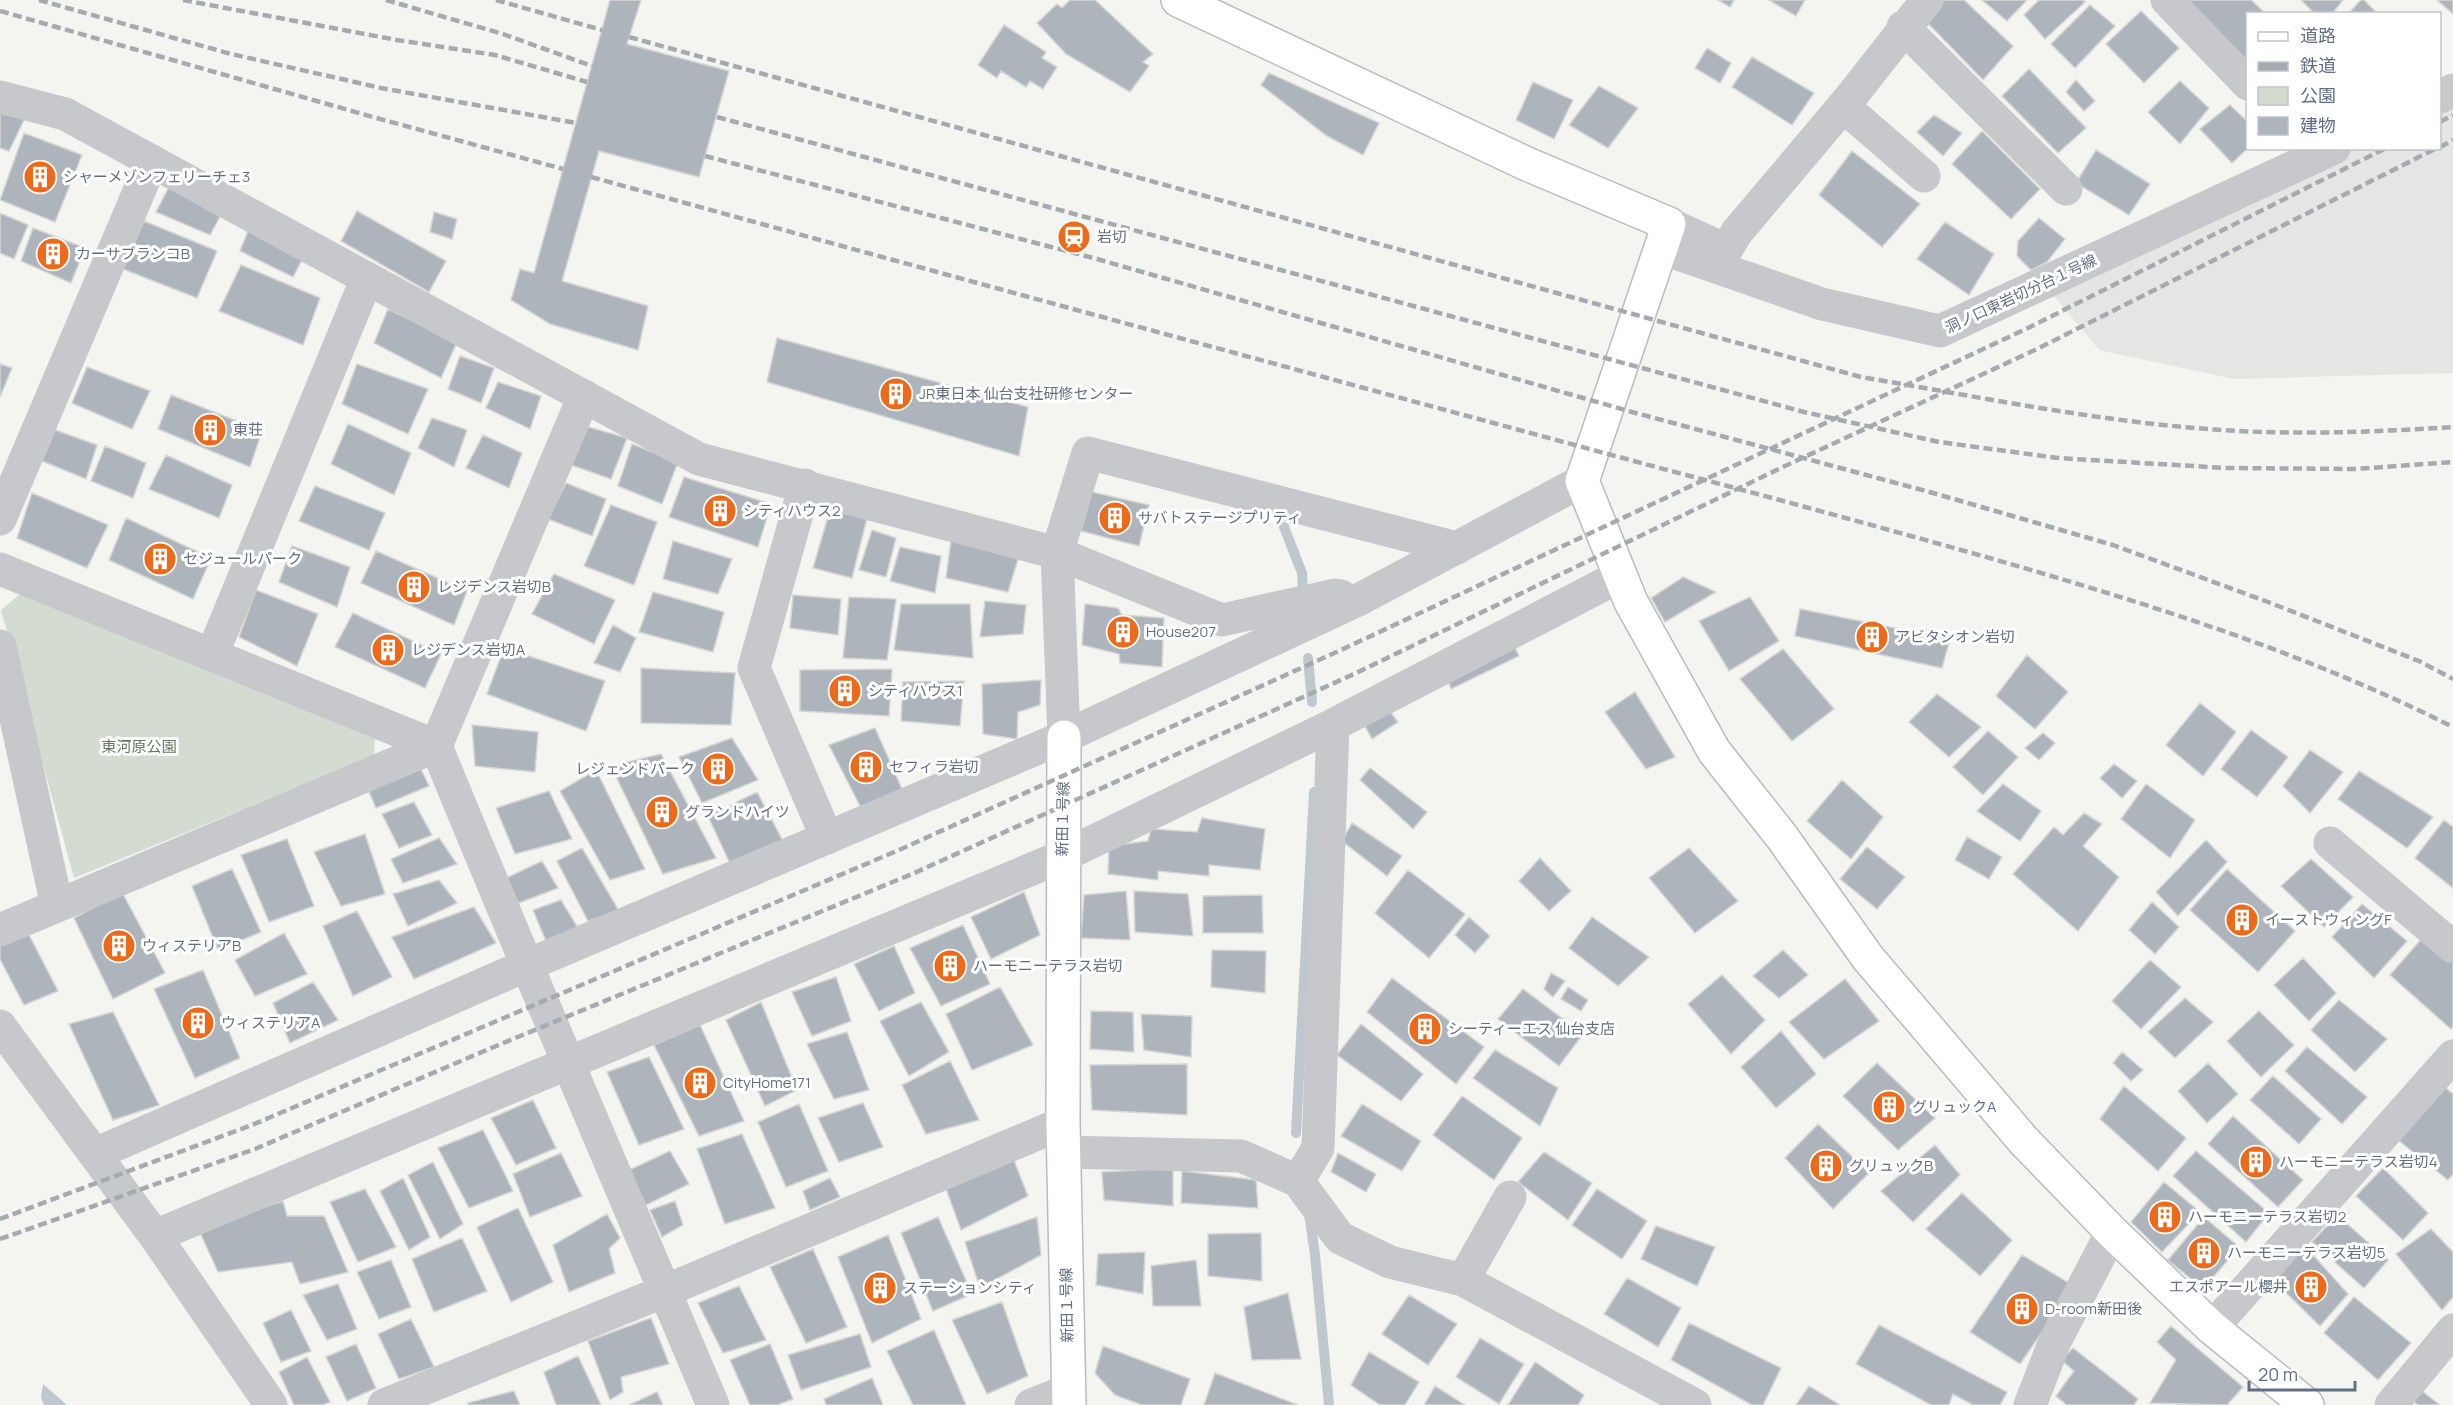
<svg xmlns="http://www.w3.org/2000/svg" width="2453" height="1405" viewBox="0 0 2453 1405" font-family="Manrope,'Noto Sans JP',sans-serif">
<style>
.built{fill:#e5e5e4}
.green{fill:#d4dcd1}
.water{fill:#bfc8cf}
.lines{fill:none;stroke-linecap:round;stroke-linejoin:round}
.stream{stroke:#bfc8cf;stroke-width:10}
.building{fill:#aeb4bb;stroke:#d5d6d3;stroke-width:1.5}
.secondary-casing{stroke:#b8bbc0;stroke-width:36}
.street{stroke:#c6c8cc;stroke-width:33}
.secondary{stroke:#fff;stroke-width:33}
.rail{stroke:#a5a9b0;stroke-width:4.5;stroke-dasharray:9 4.5;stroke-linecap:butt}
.labels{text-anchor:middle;stroke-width:6;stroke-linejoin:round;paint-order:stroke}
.poi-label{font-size:15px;fill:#626f83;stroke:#fff;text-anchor:start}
.street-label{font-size:15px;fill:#626f83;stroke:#fff}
.park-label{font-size:15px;fill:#627a61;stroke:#fff}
</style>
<rect width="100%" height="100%" fill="#f4f5f0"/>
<path class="built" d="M2453,99V373L2234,379L2099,350L2054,296L2354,149L2440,148V106Z"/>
<path class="green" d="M20,594L375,739L374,756L74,878L1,610Z"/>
<path class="water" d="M43,1384L67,1405H44L41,1398Z"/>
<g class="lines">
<path class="stream" d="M1284,527L1302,573L1303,592
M1308,658L1312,702
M1296,1133L1314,792
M1309,1213L1315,1255L1329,1405"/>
</g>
<path class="building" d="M610,0H641L627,44L729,71L699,177L599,151L562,281L648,306L638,350L550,324L511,300L520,269L534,273Z
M1070,0H1095L1153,54L1143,62L1149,66L1130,92L1066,54L1037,23L1057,4L1062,8Z
M1718,0H1734L1730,7Z
M1769,0H1805L1796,16Z
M1942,0H1964L2013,46L1983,80L1923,18Z
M1982,0H2027L2007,21Z
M2039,0H2083L2085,2L2045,39L2024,15Z
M2184,0H2251L2266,14H2248V62Z
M2301,0H2343L2332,14H2315Z
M2361,0H2364L2378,14H2348Z
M2437,0H2453V14Z
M2090,5L2115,26L2075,68L2051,44Z
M2141,11L2179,48L2144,83L2106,44Z
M1004,25L1046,52L1042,58L1057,67L1043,89L1030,81L1026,87L1001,71L997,78L978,65Z
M1707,48L1731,63L1720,83L1695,68Z
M1752,57L1814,93L1792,125L1732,87Z
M2029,69L2086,128L2058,153L2002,96Z
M1269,73L1379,123L1363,155L1327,136L1261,85Z
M2076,80L2095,101L2084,111L2066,92Z
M2180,81L2209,108L2180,144L2148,112Z
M1533,82L1573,100L1554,139L1516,120Z
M1599,86L1638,108L1608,148L1569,125Z
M2230,105L2248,122V148L2232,163L2200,129Z
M0,111L25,118L9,151L0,148Z
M1934,115L1962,133L1943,156L1917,132Z
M1982,131L2040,189L2011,219L1952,164Z
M24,133L82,155L55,222L0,200Z
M2096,150L2150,184L2129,215L2076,183Z
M1852,151L1920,204L1882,247L1819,195Z
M169,187L222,213L210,235L156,212Z
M357,211L446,261L429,292L341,241Z
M434,212L457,219L452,239L430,232Z
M0,213L28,225L14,259L0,253Z
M2039,218L2065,239L2047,262L2031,270L2017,256L2018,241Z
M144,221L217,251L197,298L123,269Z
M1945,222L1994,254L1969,295L1917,259Z
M33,228L85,248L71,283L21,261Z
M249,229L304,256L293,277L240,251Z
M241,265L320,298L303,345L219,311Z
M388,309L457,342L441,378L374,343Z
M777,338L1028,407L1019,456L767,382Z
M460,356L494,368L481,403L448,389Z
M0,364L12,368L0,397Z
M357,364L428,389L408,434L342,404Z
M87,367L150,391L132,429L72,403Z
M498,382L541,396L530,429L486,408Z
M171,395L262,431L250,467L158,429Z
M432,418L467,430L454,467L418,448Z
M348,424L411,453L394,495L331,464Z
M585,426L627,438L611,479L571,465Z
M55,430L97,445L86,479L42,461Z
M483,435L522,453L509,488L466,468Z
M632,444L678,462L662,504L618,486Z
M105,446L146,463L133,498L91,481Z
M166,455L232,485L219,518L149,489Z
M684,477L771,504L758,547L669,517Z
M566,483L606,499L592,536L548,519Z
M315,486L385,513L369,550L299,521Z
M1092,492L1149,505L1139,546L1081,531Z
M32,493L108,525L87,568L17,538Z
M611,505L657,522L634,585L584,566Z
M830,510L867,518L852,578L813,568Z
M126,518L211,558L193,599L109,560Z
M872,530L896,538L886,577L859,570Z
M951,540L1019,556L1008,592L946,578Z
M673,541L732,559L718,594L663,579Z
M292,546L350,567L337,607L279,582Z
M900,547L941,556L935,593L890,581Z
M376,551L467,591L454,625L361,583Z
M554,574L615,600L594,644L532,614Z
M1683,577L1716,592L1665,622L1651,598Z
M256,590L318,614L297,666L239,637Z
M653,592L724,612L713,652L639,632Z
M793,595L841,599L838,635L790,628Z
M849,597L896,599L887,660L843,658Z
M1750,597L1779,641L1729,671L1699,621Z
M985,601L1026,605L1023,634L980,637Z
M901,604H970L973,658L894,650Z
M1085,604L1118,608L1122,615L1164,618L1162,667L1120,663L1119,654L1082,645Z
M1800,609L1950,639L1942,668L1795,636Z
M353,613L441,654L425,688L335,647Z
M613,625L636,638L620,672L594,663Z
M1512,641L1519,656L1451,689L1447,676Z
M504,648L605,681L586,731L487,694Z
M1783,649L1834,709L1792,741L1740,679Z
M2027,655L2068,692L2035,729L1996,696Z
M641,668L735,673L731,725L641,723Z
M892,669L889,716L800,711V670Z
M1041,680L1040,705L1018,712L1017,739L983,734L982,684Z
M964,681L960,726L901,721L903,682Z
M1635,692L1675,757L1646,769L1605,712Z
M1937,694L1981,727L1949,757L1909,722Z
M2200,703L2236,732L2203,776L2166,745Z
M1389,710L1398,722L1372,739L1365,726Z
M472,725L538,732L535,772L475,766Z
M875,728L902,789L861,808L829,745Z
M2251,730L2288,757L2257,797L2221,769Z
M1988,731L2018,757L1983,795L1953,767Z
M2043,733L2055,743L2039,760L2025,748Z
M732,738L758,780L702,803L679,757Z
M2310,750L2343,772L2310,813L2283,786Z
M661,754L716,858L663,874L611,766Z
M2114,764L2137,781L2122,798L2100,778Z
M1370,768L1427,812L1413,829L1360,780Z
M421,769L429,786L376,808L368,789Z
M596,770L645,869L610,880L560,791Z
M2359,771L2433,817L2407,848L2338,799Z
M1842,780L1883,817L1851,859L1807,821Z
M2003,784L2041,811L2020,841L1977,811Z
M2146,784L2195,820L2170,858L2121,819Z
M549,791L572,839L515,854L496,808Z
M757,792L786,847L733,870L708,816Z
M414,802L432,835L399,848L382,814Z
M2084,813L2102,824L2083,846L2119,877L2078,931L2013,874L2054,827L2063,835Z
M1202,818L1265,829L1260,870L1209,865V876L1158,871V880L1108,874L1109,846L1148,841L1151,829L1197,832Z
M2444,820L2453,827V888L2415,858Z
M1352,823L1402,856L1387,876L1342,841Z
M365,834L385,894L341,906L314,852Z
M1967,837L2002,857L1989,879L1955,860Z
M439,838L457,864L403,883L391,859Z
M287,839L314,906L269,922L241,855Z
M2206,840L2227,862L2178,916L2156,892Z
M1867,847L1905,877L1877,909L1840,879Z
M582,848L619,911L588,921L557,861Z
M1689,848L1738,901L1695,933L1649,878Z
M1540,858L1571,891L1549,911L1519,881Z
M2311,859L2353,897L2324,927L2281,886Z
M542,861L558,888L516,904L504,879Z
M232,869L261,932L218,950L192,886Z
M2227,869L2295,931L2258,972L2190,910Z
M1408,870L1465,914L1429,958L1375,913Z
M439,880L457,903L408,926L393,894Z
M1126,891L1130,940L1081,938L1084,895Z
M1134,891L1188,894L1193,936L1135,932Z
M122,892L165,973L113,999L74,918Z
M1024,892L1040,935L991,959L971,917Z
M1262,895L1263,933H1203V896Z
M561,900L578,928L546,941L533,910Z
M2152,902L2179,927L2155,954L2129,930Z
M2362,904L2407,941L2374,978L2332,937Z
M474,907L496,943L414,979L392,937Z
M357,911L392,977L353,996L323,926Z
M1469,917L1490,936L1475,953L1455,935Z
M1592,917L1649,957L1618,986L1569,948Z
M963,925L990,984L941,1006L910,948Z
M28,933L58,991L24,1005L0,959V945Z
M284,933L307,974L255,996L235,960Z
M2424,936L2453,962V1026L2451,1029L2390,975Z
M894,946L915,993L879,1011L854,964Z
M1212,950L1266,951L1265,993L1211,987Z
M1783,950L1808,975L1779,998L1753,976Z
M2303,958L2336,993L2309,1021L2274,985Z
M2150,960L2181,987L2141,1029L2112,1001Z
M203,970L240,1058L195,1078L154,989Z
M1551,973L1565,981L1553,997L1544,989Z
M1722,975L1765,1020L1731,1054L1688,1004Z
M836,977L851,1021L812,1036L792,992Z
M1392,978L1484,1047L1456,1084L1367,1012Z
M1845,979L1879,1021L1824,1059L1789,1022Z
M313,982L338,1020L290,1043L273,1003Z
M1000,987L1033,1045L972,1070L946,1014Z
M1568,987L1588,1000L1581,1011L1561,999Z
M1523,989L1583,1034L1559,1066L1498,1019Z
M2185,998L2213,1022L2175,1058L2148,1032Z
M2339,1000L2387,1039L2355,1072L2311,1030Z
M761,1002L797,1090L765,1106L726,1020Z
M921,1002L949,1052L909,1076L880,1021Z
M1091,1011L1133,1012L1134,1052L1090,1049Z
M2259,1011L2294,1045L2261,1077L2227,1041Z
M113,1012L159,1105L113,1120L69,1024Z
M1141,1014L1192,1016L1191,1057L1144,1050Z
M1361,1024L1423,1074L1401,1101L1337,1055Z
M700,1025L744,1121L699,1136L654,1045Z
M1781,1031L1816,1074L1776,1108L1741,1067Z
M847,1032L869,1090L834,1099L807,1044Z
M2307,1047L2367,1097L2342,1124L2285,1071Z
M1495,1050L1558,1088L1540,1126L1473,1078Z
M2122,1052L2143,1070L2131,1081L2113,1063Z
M649,1057L684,1129L639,1145L607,1072Z
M950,1061L979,1120L926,1134L902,1085Z
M1877,1063L1935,1118L1898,1150L1843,1096Z
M2208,1063L2238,1094L2207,1123L2178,1091Z
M1187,1064V1115L1092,1110L1090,1065Z
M2273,1076L2321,1119L2299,1144L2250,1100Z
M2442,1085L2453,1094V1174L2448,1180L2398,1140Z
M2124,1086L2186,1138L2158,1171L2100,1119Z
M1462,1096L1522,1138L1494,1180L1433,1135Z
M533,1100L556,1148L516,1165L491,1118Z
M863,1103L883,1147L839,1162L818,1118Z
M799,1104L828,1171L786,1187L758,1122Z
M1362,1104L1421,1141L1402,1171L1341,1136Z
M2233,1116L2303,1180L2278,1207L2208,1144Z
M1818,1124L1869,1173L1833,1209L1785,1158Z
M483,1130L513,1191L469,1208L438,1148Z
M742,1134L775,1208L725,1224L697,1149Z
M1935,1145L1960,1175L1913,1222L1881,1191Z
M670,1151L689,1184L646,1205L627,1171Z
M2196,1151L2269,1213L2246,1242L2173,1176Z
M1544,1152L1592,1183L1568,1220L1518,1182Z
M561,1153L582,1196L530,1217L513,1174Z
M1338,1153L1376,1174L1366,1192L1331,1172Z
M1013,1158L1028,1196L961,1230L945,1186Z
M433,1162L463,1224L440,1239L408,1175Z
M1173,1168V1206L1104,1200L1102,1172Z
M2383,1168L2428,1213L2403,1240L2356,1196Z
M1182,1171L1256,1180L1258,1208L1181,1203Z
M403,1178L430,1237L409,1250L380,1191Z
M830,1178L840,1197L810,1210L803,1191Z
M2164,1182L2200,1212L2162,1252L2131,1222Z
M365,1189L396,1247L358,1262L330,1202Z
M1597,1189L1647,1221L1622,1259L1572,1225Z
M1962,1193L2012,1240L1980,1276L1926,1229Z
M283,1201L287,1216H324L348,1272L300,1284L292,1262L218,1272L198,1228Z
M675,1201L683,1225L662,1237L650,1210Z
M518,1208L553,1282L511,1302L477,1227Z
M607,1214L620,1238L609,1249L615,1273L569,1292L553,1245Z
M2337,1215L2388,1260L2364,1288L2312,1242Z
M938,1217L972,1294L933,1311L901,1233Z
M1037,1217L1041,1255L980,1288L965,1242Z
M2204,1217L2239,1247L2203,1289L2168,1260Z
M1656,1226L1715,1247L1697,1286L1641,1259Z
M2431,1229L2453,1252V1297L2442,1310L2396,1254Z
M1261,1233L1262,1281L1208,1276V1234Z
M888,1235L921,1319L872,1343L838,1257Z
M462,1238L487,1291L434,1312L412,1259Z
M2305,1246L2348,1294L2320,1326L2273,1280Z
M813,1249L847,1327L806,1343L770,1267Z
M1145,1252L1143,1294L1096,1285L1098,1254Z
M2022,1255L2074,1286L2020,1364L1970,1332Z
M391,1260L411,1307L379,1319L357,1272Z
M1196,1260L1201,1306H1153L1151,1266Z
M1627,1278L1681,1308L1658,1347L1604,1314Z
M338,1284L357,1329L327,1340L303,1295Z
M739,1286L766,1340L723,1353L698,1303Z
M1288,1293L1301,1359L1252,1360L1244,1307Z
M1409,1295L1457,1324L1428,1365L1382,1334Z
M2354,1297L2411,1343L2378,1380L2324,1333Z
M1002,1302L1028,1376L987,1394L952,1320Z
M291,1310L311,1351L281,1362L263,1323Z
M651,1318L669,1364L621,1377L623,1392L610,1400L588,1341Z
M411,1319L434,1367L399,1379L378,1334Z
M1689,1323L1781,1368L1763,1405H1752L1671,1360Z
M1879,1325L2007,1392L2000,1405H1973L1953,1394L1949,1405H1931L1856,1364Z
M2171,1326L2243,1387L2227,1405L2150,1403L2176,1360L2157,1342Z
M934,1330L966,1405H913L887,1351Z
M860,1334L871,1367L801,1390L788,1355Z
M1480,1338L1524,1364L1499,1404L1456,1377Z
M356,1344L376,1388L347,1401L326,1357Z
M770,1344L793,1399L777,1405H750L730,1360Z
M1103,1346L1190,1379L1181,1405H1142L1115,1395L1095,1373Z
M2073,1348L2138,1399L2134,1405H2067L2056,1396L2074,1371L2061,1360Z
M1369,1352L1419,1382L1405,1405H1380L1351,1385Z
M578,1356L601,1405H556L544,1372Z
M307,1357L330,1402L323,1405H294L279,1372Z
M1535,1362L1584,1395L1578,1405H1508Z
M1215,1373L1298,1405H1204Z
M872,1378L883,1405H826L824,1399Z
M1435,1386L1465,1405H1424Z
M1809,1386L1840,1405H1796Z
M2418,1388L2440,1405H2418L2409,1398Z
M514,1391L520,1405H469L468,1403Z
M657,1392L663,1405H629Z"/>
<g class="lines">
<g class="secondary-casing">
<path id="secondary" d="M1178,0L1527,164L1669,224L1582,481L1631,602L1714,751L1782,837L1868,958L2024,1141L2112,1232L2212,1328L2307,1405
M1064,737L1063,1123L1069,1405"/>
</g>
<path class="street" d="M2167,0L2248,84
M1903,27L2066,189
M0,97L65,114L699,459L1057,553L1222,620L1335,595L1341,596
M2440,97L2453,90
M1843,106L1924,176
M1669,224L1726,250L1737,232L1850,98L1927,0
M1661,248L1822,304L1940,331L2334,148
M805,485L754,668L827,838
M0,519L152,161
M0,569L436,746C526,966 620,1185 713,1405
M0,646L57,906
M212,655L367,278
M1064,737L1057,553L1088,453L1457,548
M2330,843L2453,947
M0,930L436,746L584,396
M0,1026L155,1236L271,1405
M1063,1152L1241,1156L1298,1181L1340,1238L1390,1262L1463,1280L1695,1405
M95,1154L525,966L1064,737L1360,599L1582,481
M1298,1181L1318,1148L1333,725
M155,1236L1063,856L1333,725L1620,576
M1463,1280L1510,1197
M2212,1328L2453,1056
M384,1405L665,1291L1063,1123
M1031,1405L1069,1390
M2030,1405L2055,1341L2112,1232
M2391,1405L2453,1330"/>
<use href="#secondary" class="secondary"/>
<path class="rail" d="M39,0L231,54L381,88L576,123
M183,0L397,40L495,55L587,82
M386,0L503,34L592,66
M496,0L602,30
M0,11L373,117L563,169
M629,37L1861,377C1980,397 2100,422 2221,430C2298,435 2376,432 2453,427
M717,117L1804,412L1939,442L2058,458L2226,468L2355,469L2453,462
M2440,122L2453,115
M2440,147L2453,140
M705,156L1097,259L1632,412L1926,491L2113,545L2268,602L2419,661L2453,679
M591,177C946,275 1301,371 1656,467C1766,496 1876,526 1986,557C2146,603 2304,652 2453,727
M0,1219L252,1125L899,850L1341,650L2028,328L2386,148
M0,1239L255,1149L496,1046L912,874L1354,674L1785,466L2037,349L2437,148"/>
</g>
<defs>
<g id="building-disc" transform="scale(1.725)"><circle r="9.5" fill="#ec6a19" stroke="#fff"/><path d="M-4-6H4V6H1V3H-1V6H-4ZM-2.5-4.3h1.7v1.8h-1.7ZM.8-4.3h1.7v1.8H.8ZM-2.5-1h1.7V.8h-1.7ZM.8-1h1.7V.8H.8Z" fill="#fff"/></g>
<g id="station-disc" transform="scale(1.725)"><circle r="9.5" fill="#ec6a19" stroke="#fff"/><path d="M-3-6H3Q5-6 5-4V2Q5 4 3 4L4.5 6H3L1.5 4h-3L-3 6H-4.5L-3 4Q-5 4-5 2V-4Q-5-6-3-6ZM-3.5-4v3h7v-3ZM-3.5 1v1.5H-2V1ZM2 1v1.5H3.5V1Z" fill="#fff"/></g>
</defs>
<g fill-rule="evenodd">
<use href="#building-disc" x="40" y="177"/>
<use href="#station-disc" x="1074" y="237"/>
<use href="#building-disc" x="53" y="254"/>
<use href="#building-disc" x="896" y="394"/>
<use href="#building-disc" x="210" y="430"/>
<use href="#building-disc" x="720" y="511"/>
<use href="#building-disc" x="1115" y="518"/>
<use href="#building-disc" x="160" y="559"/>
<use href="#building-disc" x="414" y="587"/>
<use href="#building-disc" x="1123" y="632"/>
<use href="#building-disc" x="1872" y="637"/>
<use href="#building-disc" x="388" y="650"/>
<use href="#building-disc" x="845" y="691"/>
<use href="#building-disc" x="866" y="767"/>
<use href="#building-disc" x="718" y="769"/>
<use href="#building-disc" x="662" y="812"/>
<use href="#building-disc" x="2242" y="920"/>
<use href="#building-disc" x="119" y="946"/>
<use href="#building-disc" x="950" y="966"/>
<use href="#building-disc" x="198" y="1023"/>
<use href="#building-disc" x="1425" y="1029"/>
<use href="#building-disc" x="700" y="1083"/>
<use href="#building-disc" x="1889" y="1107"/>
<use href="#building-disc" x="2256" y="1162"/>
<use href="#building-disc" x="1826" y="1166"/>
<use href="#building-disc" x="2165" y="1217"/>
<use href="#building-disc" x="2204" y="1253"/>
<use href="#building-disc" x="2311" y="1287"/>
<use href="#building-disc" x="880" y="1288"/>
<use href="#building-disc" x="2022" y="1309"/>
</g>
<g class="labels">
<g class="poi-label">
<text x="63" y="182">シャーメゾンフェリーチェ3</text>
<text x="1097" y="242">岩切</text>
<text x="76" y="259">カーサブランコB</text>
<text x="919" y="399">JR東日本 仙台支社研修センター</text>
<text x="233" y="435">東荘</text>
<text x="743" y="516">シティハウス2</text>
<text x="1138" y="523">サバトステージプリティ</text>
<text x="183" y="564">セジュールパーク</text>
<text x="437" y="592">レジデンス岩切B</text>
<text x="1146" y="637">House207</text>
<text x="1895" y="642">アビタシオン岩切</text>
<text x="411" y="655">レジデンス岩切A</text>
<text x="868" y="696">シティハウス1</text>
<text x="889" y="772">セフィラ岩切</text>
<text x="695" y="774" text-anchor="end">レジェンドパーク</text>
<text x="685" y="817">グランドハイツ</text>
<text x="2265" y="925">イーストウィングF</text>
<text x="142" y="951">ウィステリアB</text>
<text x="973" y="971">ハーモニーテラス岩切</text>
<text x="221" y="1028">ウィステリアA</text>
<text x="1448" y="1034">シーティーエス 仙台支店</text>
<text x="723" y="1088">CityHome171</text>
<text x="1912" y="1112">グリュックA</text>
<text x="2279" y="1167">ハーモニーテラス岩切4</text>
<text x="1849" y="1171">グリュックB</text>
<text x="2188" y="1222">ハーモニーテラス岩切2</text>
<text x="2227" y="1258">ハーモニーテラス岩切5</text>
<text x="2288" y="1292" text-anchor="end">エスポアール櫻井</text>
<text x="903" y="1293">ステーションシティ</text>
<text x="2045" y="1314">D-room新田後</text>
</g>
<g class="street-label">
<text transform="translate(2021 294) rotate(-25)" y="5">洞ノ口東岩切分台１号線</text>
<text transform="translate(1063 819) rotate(-89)" y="5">新田１号線</text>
<text transform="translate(1067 1305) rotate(-91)" y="5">新田１号線</text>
</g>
<g class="park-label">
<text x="139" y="752">東河原公園</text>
</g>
</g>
<rect x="2246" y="12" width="195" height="138" fill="#ffffff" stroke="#c0c5cd" stroke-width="1.5"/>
<rect x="2258" y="32" width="30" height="9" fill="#ffffff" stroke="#c0c5cd" stroke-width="1.5"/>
<text x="2300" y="42" font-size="18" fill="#626f83">道路</text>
<rect x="2258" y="62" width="30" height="9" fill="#a5a9b0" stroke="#c0c5cd" stroke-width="1.5"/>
<text x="2300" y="72" font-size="18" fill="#626f83">鉄道</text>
<rect x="2258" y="87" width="30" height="18" fill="#d4dcd1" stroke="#c0c5cd" stroke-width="1.5"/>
<text x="2300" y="102" font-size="18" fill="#626f83">公園</text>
<rect x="2258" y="117" width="30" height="18" fill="#aeb4bb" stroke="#c0c5cd" stroke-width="1.5"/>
<text x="2300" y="132" font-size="18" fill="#626f83">建物</text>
<path d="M2249 1381v9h106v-9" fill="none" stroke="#626f83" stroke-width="3"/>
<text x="2258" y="1381" font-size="18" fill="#626f83" stroke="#ffffff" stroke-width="4.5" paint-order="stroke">20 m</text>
</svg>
